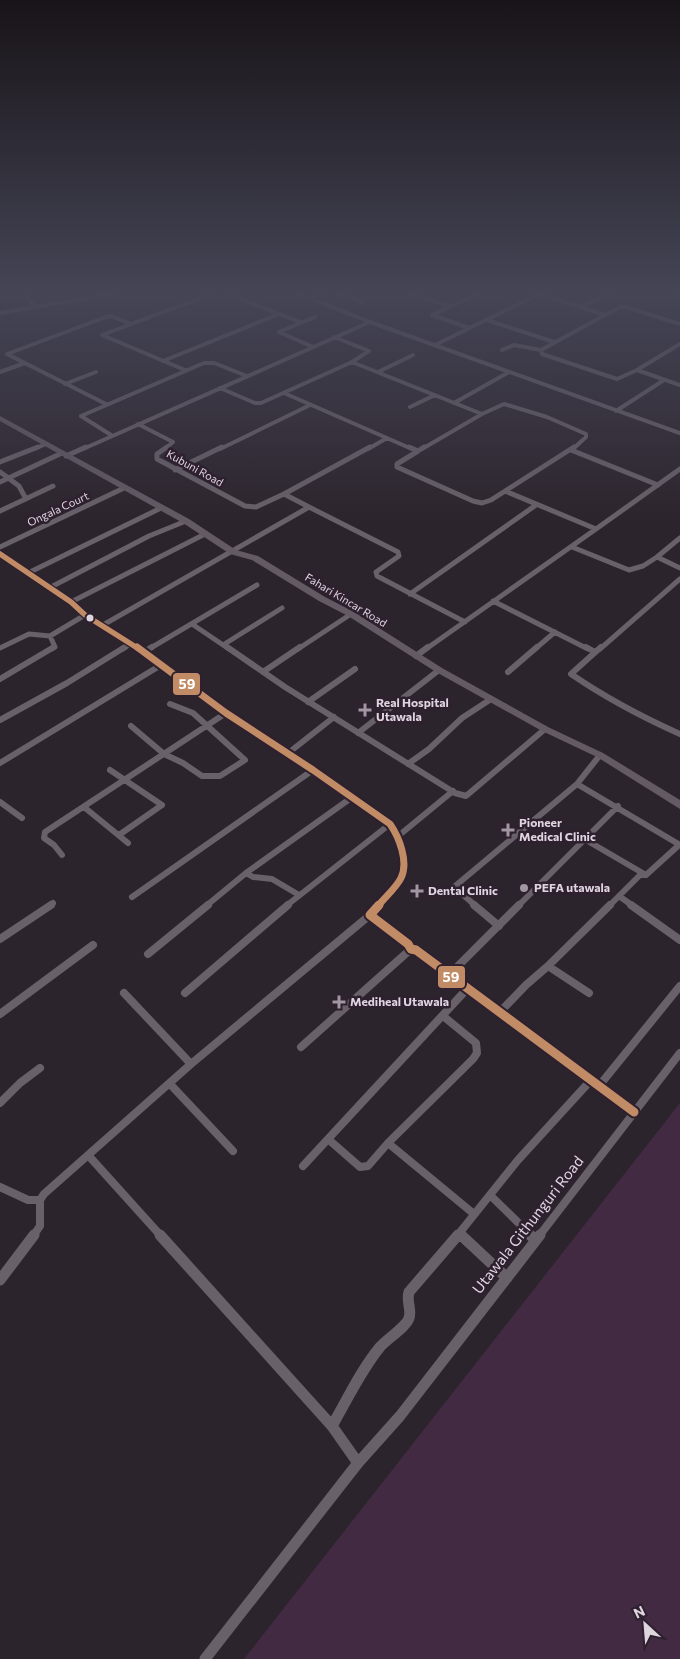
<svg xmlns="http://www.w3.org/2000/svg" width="680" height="1659" viewBox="0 0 680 1659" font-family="Commissioner,sans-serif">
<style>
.green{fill:#422a42}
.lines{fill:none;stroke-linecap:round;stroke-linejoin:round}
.street-far4{stroke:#696169;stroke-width:4}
.street-far3{stroke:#696169;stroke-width:5}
.street-far2{stroke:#696169;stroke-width:6}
.street-far1{stroke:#696169;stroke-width:8}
.street{stroke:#696169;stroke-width:11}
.secondary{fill:#635a63;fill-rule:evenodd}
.bus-1-far2-casing{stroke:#2f202f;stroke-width:8}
.bus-1-far1-casing{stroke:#2f202f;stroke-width:11}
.bus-1-casing{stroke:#2f202f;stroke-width:13}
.bus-1-far2{stroke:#c18c65;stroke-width:5.5}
.bus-1-far1{stroke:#c18c65;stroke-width:7}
.bus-1{stroke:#c18c65;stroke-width:9}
.bus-dot{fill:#dfd5df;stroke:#2f202f;stroke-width:2}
.poi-dot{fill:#a097a0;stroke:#2f202f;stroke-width:2}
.labels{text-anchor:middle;stroke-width:5;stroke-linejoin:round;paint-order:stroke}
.far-street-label{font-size:11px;fill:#dfd5df;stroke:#2f202f}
.poi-label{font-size:12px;font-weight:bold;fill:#dfd5df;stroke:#2f202f;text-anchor:start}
.near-street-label{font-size:15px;fill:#dfd5df;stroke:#2f202f}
.line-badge{stroke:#2f202f;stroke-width:2}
.badge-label{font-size:14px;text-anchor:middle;font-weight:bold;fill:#fff}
</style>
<rect width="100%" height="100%" fill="#2c242c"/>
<path class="green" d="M680,1103V1659H244Z"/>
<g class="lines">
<path class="street-far4" d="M24,292L35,307
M223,292L300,322
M294,292L370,322L680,433
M336,292L363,302
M406,292L449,306
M540,294L605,315L621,307H626L680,324
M674,297L673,295L678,292
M310,298L326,292
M581,307L614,292
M0,313L122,292
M487,320L554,342
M469,328L432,315L482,292
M334,337L369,351L352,362
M435,345L543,292
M313,347L279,332L315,317
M502,350L514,345L541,350L542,354L617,379L637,370L680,344
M541,350L605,315
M163,361L279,314
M185,370L102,335L217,292
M637,370L680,385
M0,372L25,363
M378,372L413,355
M65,384L96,372
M220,388L255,403H261L352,362L482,414
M284,393L412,449
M454,403L509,372
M106,404L7,354L106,317L111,316L131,324
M410,407L435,395
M616,411L664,380
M138,424L173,442L165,449
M111,435L81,416L204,363H214L247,376
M34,449L46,444
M83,449L370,322
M220,449L310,405
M368,449L387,438
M422,449L482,414L504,404L547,417L586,434V437L573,449"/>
<path class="street-far3" d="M167,447L157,454V459L245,506L256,507L284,494
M409,447L418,451
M571,450L658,485
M418,451L397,464V467L473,501L482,503L491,500L574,447
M418,451L424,447
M66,456L86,447
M0,462L38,447
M175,470L222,447
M0,472L19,486L26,499
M0,482L62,453
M309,507L398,552L399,556L376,572L377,576L465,622
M0,511L53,486
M596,529L680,469
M680,538L657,557L680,568
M0,547L124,488
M572,547L629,570L643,566L657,557
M0,554L71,602L85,615L139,649
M28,573L161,508
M49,588L149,536L186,521
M410,594L536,505
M493,601L588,649
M71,602L205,534
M192,624L229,649
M103,625L309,507L284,494L370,447
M50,636L55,647L52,649
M223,645L282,608
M0,648L29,634L50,636L85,615
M123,649L132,643
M149,649L257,585
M298,649L351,614
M426,649L596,529L505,491
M535,649L555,632
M600,649L680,579"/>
<path class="street-far2" d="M137,647L226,713L313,770L390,824C399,837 409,862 401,878C396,888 385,897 378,906
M227,647L285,687L455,793L466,796L545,729
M586,647L595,652
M601,647L571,674C606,698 642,717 680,734
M144,652L152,647
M416,656L428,647
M263,672L300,647
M508,672L537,647
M0,679L54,647
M308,702L355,669
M0,720L67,683L125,647
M131,726L164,754L183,763L202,776H220L245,760L193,713L170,704
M358,733L439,670
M287,754L334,717
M0,763L161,665
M408,764L429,749L462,718L491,699
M110,770L162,805L119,835
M577,784L680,845
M0,802L22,818
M84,807L128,843
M397,837L453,791
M586,840L646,875
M62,855L54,845L44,838L45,832L226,713
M246,873L253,877L272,879L299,895
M619,896L633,906
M132,897L313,770
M49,906L53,903
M206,906L246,873L351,798
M286,906L390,824
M476,906L454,887L577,784L600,755
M518,906L618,806
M609,906L640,875H646L679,845"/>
<path class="street-far1" d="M379,905L370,915L408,944L411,949L416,950L634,1112
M474,905L499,926
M631,905L680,940
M0,939L51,905
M148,954L208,905
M448,976L519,905
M124,993L191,1064
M185,993L288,905
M589,993L548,966L610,905
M499,1013L526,985L548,966
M0,1014L93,945
M301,1047L411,949
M170,1084L233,1151
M599,1086L680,986
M0,1103L20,1083L40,1068
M328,1139L360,1167L368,1166L388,1143L473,1059L477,1053L476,1043L443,1016
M388,1143L474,1214
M88,1155L161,1236
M303,1166L467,989
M0,1187L28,1200H40L44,1194L191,1064L370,915
M490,1195L532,1236
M459,1233L462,1236
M33,1236L40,1226V1200
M457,1236L518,1160L592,1079
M539,1236L680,1053"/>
<path class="street" d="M160,1235L332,1426L358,1463
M461,1235L507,1278
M530,1235L536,1240
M0,1280L34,1235
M332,1426C347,1400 361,1370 380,1347C387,1339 407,1326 409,1318C412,1310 406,1301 409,1292L458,1235
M205,1659L358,1463L400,1416L540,1235"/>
<path class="secondary" d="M0,416L189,519L236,550L258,556L325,597L354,612L442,668L548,727L603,753L680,800V809L597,757L542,731L436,672L348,616L319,601L252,560L230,554L183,523L0,421Z"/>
<g class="bus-1-far2-casing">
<path id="bus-1-far2" d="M0,554L71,602L85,615L139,649"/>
</g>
<g class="bus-1-far1-casing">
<path id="bus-1-far1" d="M137,647L226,713L313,770L390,824C399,837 409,862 401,878C396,888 385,897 378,906"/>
</g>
<g class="bus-1-casing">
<path id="bus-1" d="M379,905L370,915L408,944L411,949L416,950L634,1112"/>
</g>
<use href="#bus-1-far2" class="bus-1-far2"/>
<use href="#bus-1-far1" class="bus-1-far1"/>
<use href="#bus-1" class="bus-1"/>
</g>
<linearGradient id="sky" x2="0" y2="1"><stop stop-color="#181418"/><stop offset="0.56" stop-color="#454556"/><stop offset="1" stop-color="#454556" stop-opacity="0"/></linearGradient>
<rect width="680" height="524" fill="url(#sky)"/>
<circle class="bus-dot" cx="90" cy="618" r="4.5"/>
<g class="poi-dot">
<path d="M362.5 702.5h5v5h5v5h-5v5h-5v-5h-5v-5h5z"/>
<path d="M505.5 822.5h5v5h5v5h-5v5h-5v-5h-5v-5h5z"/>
<circle cx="524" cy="888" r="5"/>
<path d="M414.5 883.5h5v5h5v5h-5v5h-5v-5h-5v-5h5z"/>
<path d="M336.5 994.5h5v5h5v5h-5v5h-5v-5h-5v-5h5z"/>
</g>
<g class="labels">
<g class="far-street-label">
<text transform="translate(195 468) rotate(29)" y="4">Kubuni Road</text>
<text transform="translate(58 509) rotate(-25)" y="4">Ongala Court</text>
<text transform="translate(346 600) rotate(31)" y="4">Fahari Kincar Road</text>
</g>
<g class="poi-label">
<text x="376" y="707">Real Hospital<tspan x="376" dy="14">Utawala</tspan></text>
<text x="519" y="827">Pioneer<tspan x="519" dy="14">Medical Clinic</tspan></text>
<text x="534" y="892">PEFA utawala</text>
<text x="428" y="895">Dental Clinic</text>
<text x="350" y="1006">Mediheal Utawala</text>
</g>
<g class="near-street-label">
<text transform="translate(528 1225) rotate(-52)" y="5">Utawala Githunguri Road</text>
</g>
</g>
<g class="line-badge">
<rect x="172" y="672" width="29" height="24" rx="5" fill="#c18c65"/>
<rect x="437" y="965" width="29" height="24" rx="5" fill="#c18c65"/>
</g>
<g class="badge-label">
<text x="187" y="689">59</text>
<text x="451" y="982">59</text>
</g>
<g transform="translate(645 1624) rotate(334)" stroke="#2f202f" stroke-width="4" paint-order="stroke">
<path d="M0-4L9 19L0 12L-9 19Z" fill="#dfd5df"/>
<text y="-8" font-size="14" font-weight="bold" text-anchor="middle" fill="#dfd5df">N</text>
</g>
</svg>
